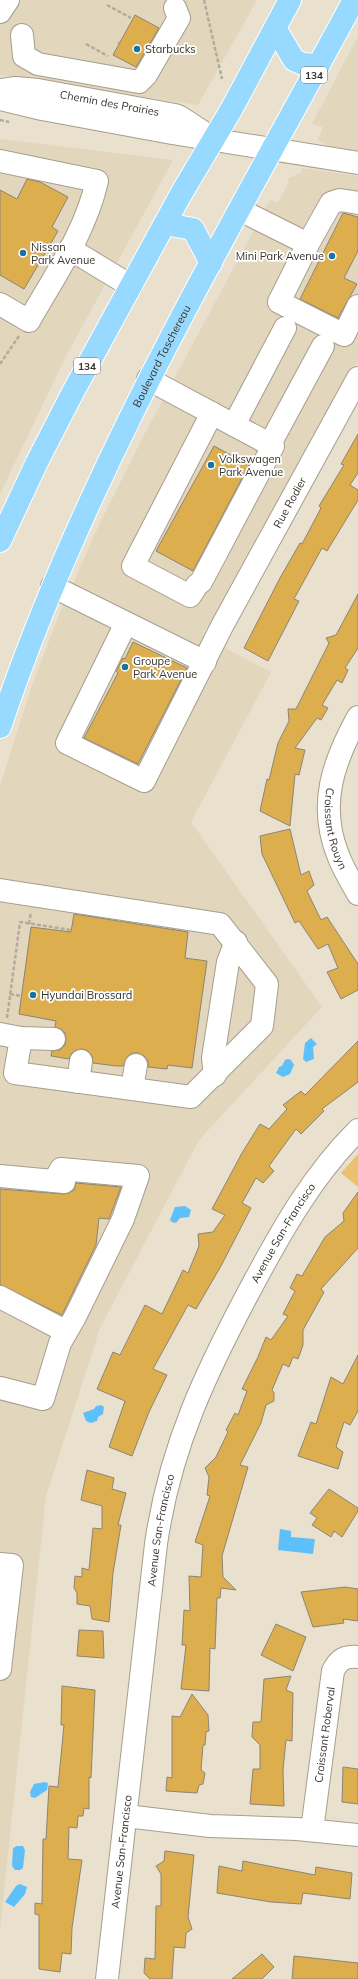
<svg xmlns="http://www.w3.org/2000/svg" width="358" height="1979" viewBox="0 0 358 1979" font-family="Mulish,sans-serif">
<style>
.built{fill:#e2d6bd}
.green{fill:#eac170}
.water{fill:#5dc0fb}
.building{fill:#dcae4e;stroke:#8d8475}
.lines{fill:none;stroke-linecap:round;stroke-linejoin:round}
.minor-casing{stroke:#a69e8d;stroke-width:24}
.major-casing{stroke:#fff;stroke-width:24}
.path{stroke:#b3ab9d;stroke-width:2.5;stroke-dasharray:4 2;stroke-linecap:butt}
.minor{stroke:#fff;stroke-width:22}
.major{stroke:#97d9ff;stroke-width:22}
.poi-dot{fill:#1773a1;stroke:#fff;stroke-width:1.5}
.labels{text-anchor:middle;stroke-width:3.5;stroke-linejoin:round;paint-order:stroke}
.shield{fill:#fff;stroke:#72706b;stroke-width:1}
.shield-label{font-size:10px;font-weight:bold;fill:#36322c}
.poi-label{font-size:11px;fill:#36322c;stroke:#fff;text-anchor:start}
.street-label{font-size:11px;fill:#36322c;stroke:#fff}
</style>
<rect width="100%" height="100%" fill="#e9e0ce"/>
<path class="built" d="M0,0H257L198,105L0,75Z
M358,36V157L340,152L318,140L323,127L312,124Z
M0,139L173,160L64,360L0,494Z
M302,168L358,176V361L213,624L210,623L202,636L271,672L191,822L322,1007L199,1140L100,1328L46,1496L0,1930V786L31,688L59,615L98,527L144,435L270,200L278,203L289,181L287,179L302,172Z"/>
<path class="green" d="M358,1154V1187L341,1173Z"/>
<path class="water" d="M311,1038L317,1044L313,1047L314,1059L306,1062L303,1059L305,1043Z
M288,1059L291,1060L294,1065L290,1074L283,1077L276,1073L279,1067L282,1066L285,1060Z
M185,1206L191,1210L189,1217L180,1218L176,1223L172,1222L170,1220L175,1207Z
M101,1405L104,1407L103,1414L98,1417L97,1421L91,1423L86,1421L83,1413L94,1409L96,1406Z
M280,1529L291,1531V1537L315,1539L313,1554L278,1550Z
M45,1782L48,1783L47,1790L35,1798L31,1797L30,1792L34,1784Z
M17,1846H23L25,1850L23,1868L20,1870H15L12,1866L13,1848Z
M20,1884L27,1887L25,1894L14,1907L5,1902L16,1886Z"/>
<path class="building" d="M135,15L159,28L136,67L113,55Z
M27,179L40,182L68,197L52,227L58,231L24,289L0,275V190L17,199Z
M343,213L358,217V251L344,278L357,284L338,318L300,299Z
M358,434V473L350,485L358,490V500L327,551L322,548L294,599L299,601L268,661L244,648L280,578L300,543L302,544L321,508L319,506L344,465L341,464Z
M214,446L249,465L193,571L156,551Z
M358,594V648L345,668L348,670L342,683L337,680L322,705L328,708L321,720L317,718L295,748L305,750L299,775L295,774L290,826L260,811L267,779L269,780L278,743L289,721L288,709H296L329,643L326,638L336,635Z
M133,642L187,668L138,764L84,738L118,673L116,671L123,658L125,659Z
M290,829L301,875L309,871L314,885L307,891L321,920L327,917L358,964V990L341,999L327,972L338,968L328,944L318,949L299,921L295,923L262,854L260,836Z
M74,914L188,932L185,958L207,961L192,1068L168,1065L167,1069L148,1067V1061L144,1056L138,1053H132L127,1057L123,1066H116L93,1063L92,1056L88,1051L83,1049L76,1050L71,1054L69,1059L51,1056L52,1051L60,1050L65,1045L66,1040L65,1033L61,1029L55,1027L56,1021L19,1014L31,927L71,932Z
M358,1041V1082L322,1109L324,1111L301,1134L296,1129L269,1166L274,1171L263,1183L256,1178L242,1203L251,1208L221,1266L196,1309L188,1305L153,1369L167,1375L149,1412L132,1456L109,1447L125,1401L97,1389L113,1352L120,1355L145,1305L162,1314L183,1270L188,1273L199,1246L198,1234L213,1232L225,1215L212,1209L242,1153L260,1124L269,1129L287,1109L283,1105L301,1091L305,1095Z
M76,1183L121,1187L109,1219L99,1218L96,1245L62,1315L0,1285V1189L63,1194L69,1193L74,1190Z
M358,1192V1248L321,1289L324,1292L303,1330V1345L298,1359L293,1357L289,1367L283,1364L272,1390L274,1393V1401L266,1405L261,1423L240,1465L248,1467L222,1556L223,1577L236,1590L221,1588L220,1598H217L215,1649L210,1648L209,1691L181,1689L186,1645H182L184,1610L190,1611L189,1576L201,1577L203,1545L195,1542L210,1496L207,1495L209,1477L205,1468L216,1457L228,1432L226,1430L235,1413L238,1415L247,1391L242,1389L258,1357L266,1337L271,1340L288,1316L283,1314L295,1291L290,1288L297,1274L302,1276L325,1237L344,1221L343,1213Z
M358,1355V1411L350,1425L344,1422L336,1447L343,1452L338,1469L298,1456L311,1422L316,1424L331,1377L343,1384Z
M87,1470L114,1478L112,1489L126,1493L118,1525H121L113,1573L109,1622L92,1619L90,1606L77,1604V1593L74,1588L75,1576L82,1577V1568L89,1570L93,1528L102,1529V1506L81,1500Z
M329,1489L358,1508V1511L342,1537L334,1531L331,1537L312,1525L317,1518L310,1513Z
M345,1587L358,1589V1621L343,1619L344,1623L313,1627L301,1592Z
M276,1624L306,1637L293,1671L261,1655Z
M79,1630L103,1631L104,1658L77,1656Z
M291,1676L286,1690L293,1693L292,1741L286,1740L283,1770L284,1806L250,1804L253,1769H260V1745L252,1737L253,1722H261L264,1679Z
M62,1686L95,1690L91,1778L89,1777V1809L84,1808L83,1816H78L77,1828L69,1827L68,1859L82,1860L72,1928L71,1954L62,1953L60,1972L39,1969V1915L35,1914V1903L42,1904L43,1839H46L49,1786L58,1787L64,1725H61Z
M192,1694L208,1715L209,1731L206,1732L205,1745H203L201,1770L205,1773L203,1784L199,1785L197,1793L166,1791L167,1777L172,1778V1716L180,1717Z
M343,1767L358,1769V1804L342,1802Z
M165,1851L194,1855L188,1917L192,1929L186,1933L185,1948L174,1947L172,1979H150L144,1973L145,1958L155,1959L156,1906H161V1874L156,1866L164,1861Z
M243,1861L315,1875L316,1867L352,1873L350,1899L303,1893L301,1904L271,1902L217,1893L219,1866L242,1871Z
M262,1954L274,1967L262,1979H232Z
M294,1956L358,1963V1979H292Z"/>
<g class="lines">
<g class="minor-casing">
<g id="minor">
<path d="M0,12L8,0"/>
<path d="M22,35L24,56L38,64L139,82L146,75L179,18L175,8"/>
<path id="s1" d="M0,90L16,88L38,90L175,115L180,117L209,136"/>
<path d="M0,99L42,109L172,133L358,163"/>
<path d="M0,161L97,181C86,231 54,277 29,321L0,304"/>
<path d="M240,210L308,244L279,302L344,335L358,306"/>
<path d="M308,244L331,203L340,200L358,203"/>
<path d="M70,249L131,286"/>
<path d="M148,379L273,446L201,582L197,585L190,596L133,566L212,413"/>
<path d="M234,425L285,328"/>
<path d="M270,444L323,346"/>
<path d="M52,586L205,662"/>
<path id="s2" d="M126,623L67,743L144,781L222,626L358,378"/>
<path id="s3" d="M358,717C333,762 318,805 338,855C343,869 351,881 358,894"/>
<path d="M0,890L220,924L267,984L262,1026L191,1097L15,1073L21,1038"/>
<path d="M0,1034L21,1038L54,1039"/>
<path d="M215,1075L213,1058L228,962L236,942"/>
<path d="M78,1082L81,1061"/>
<path d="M132,1088L136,1065"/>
<path d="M0,1176L64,1182"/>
<path d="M0,1297L65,1331"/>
<path d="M0,1388L43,1399L60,1343L75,1317L123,1219L138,1176L61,1169L54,1181"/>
<path d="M0,1564L12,1565L0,1669"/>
<path d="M126,1816L210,1826L297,1829L358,1835"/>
<path id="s4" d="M312,1830L333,1671C339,1659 345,1656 358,1657"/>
<path id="s5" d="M107,1979L156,1544C170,1446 207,1370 253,1284C283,1228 313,1175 358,1130"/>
</g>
</g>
<g class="major-casing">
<g id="major">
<path d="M275,28L294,60L303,64L319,65"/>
<path d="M165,224L193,229L211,263"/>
<path d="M0,541L37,462L73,392L181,194L231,110L290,0"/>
<path id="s6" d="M0,727C86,470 226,237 354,0"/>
</g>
</g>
<path class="path" d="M204,0L222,79
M107,5L131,18
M118,42L119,43
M86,44L108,56
M0,120L9,122
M0,364L19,336
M29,924L31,912
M10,994L21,996
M7,1018L20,922L71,930"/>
<use href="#minor" class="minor"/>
<use href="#major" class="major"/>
</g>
<g class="poi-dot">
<circle cx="137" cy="49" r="4"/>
<circle cx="23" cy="253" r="4"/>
<circle cx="332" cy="256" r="4"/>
<circle cx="211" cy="465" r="4"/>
<circle cx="125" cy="667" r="4"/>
<circle cx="33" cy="995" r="4"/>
</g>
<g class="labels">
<g class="shield">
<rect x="301" y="67" width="26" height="16" rx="3"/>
<rect x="74" y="358" width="26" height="16" rx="3"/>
</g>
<g class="shield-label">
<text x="314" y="79">134</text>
<text x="87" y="370">134</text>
</g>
<g class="poi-label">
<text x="145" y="53">Starbucks</text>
<text x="31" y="251">Nissan<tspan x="31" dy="13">Park Avenue</tspan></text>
<text x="324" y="260" text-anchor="end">Mini Park Avenue</text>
<text x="219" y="463">Volkswagen<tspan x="219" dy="13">Park Avenue</tspan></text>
<text x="133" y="665">Groupe<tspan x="133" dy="13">Park Avenue</tspan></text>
<text x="41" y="999">Hyundai Brossard</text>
</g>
<g class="street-label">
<text dy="4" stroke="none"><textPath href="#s1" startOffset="111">Chemin des Prairies</textPath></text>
<text dy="4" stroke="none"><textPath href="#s6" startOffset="405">Boulevard Taschereau</textPath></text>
<text dy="4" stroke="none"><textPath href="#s2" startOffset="534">Rue Rodier</textPath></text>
<text dy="4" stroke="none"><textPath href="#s3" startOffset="118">Croissant Rouyn</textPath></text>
<text dy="4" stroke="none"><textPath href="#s5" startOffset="776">Avenue San-Francisco</textPath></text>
<text dy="4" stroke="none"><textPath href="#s5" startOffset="452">Avenue San-Francisco</textPath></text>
<text dy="4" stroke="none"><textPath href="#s4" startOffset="96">Croissant Roberval</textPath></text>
<text dy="4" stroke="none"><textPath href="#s5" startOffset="128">Avenue San-Francisco</textPath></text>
</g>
</g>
</svg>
